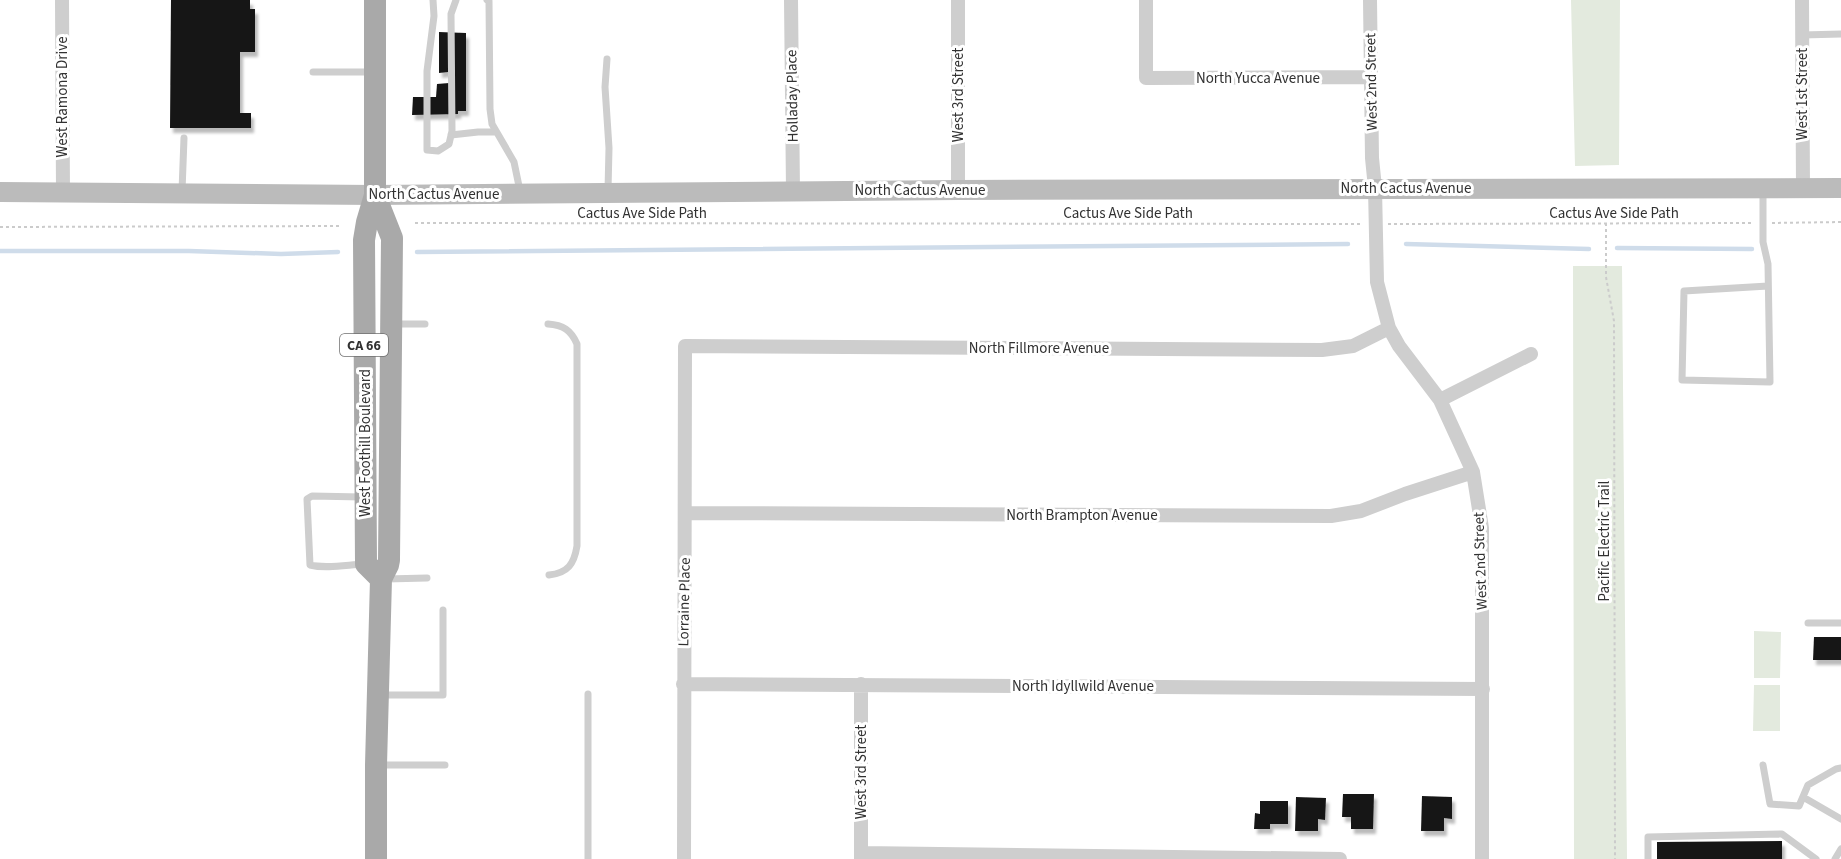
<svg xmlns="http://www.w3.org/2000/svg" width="1841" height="859" viewBox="0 0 1841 859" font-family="'Source Sans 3',sans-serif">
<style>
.green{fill:#e3eade}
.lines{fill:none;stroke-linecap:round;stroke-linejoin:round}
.stream{stroke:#cfdcea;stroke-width:4.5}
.building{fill:#181818;filter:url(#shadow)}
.path{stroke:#cbcbcb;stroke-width:2;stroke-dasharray:3 3;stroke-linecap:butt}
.lane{stroke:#cecece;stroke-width:7}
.street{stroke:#cecece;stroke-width:14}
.secondary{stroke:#bbb;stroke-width:20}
.primary{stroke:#a9a9a9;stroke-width:22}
.labels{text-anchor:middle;stroke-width:6;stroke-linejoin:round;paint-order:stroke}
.shield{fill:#fff;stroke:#6f6f6f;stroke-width:1.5}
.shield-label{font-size:14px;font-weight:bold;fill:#313131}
.street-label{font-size:15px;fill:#313131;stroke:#fff}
</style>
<defs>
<filter id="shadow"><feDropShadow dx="3" dy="5" stdDeviation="1.5" flood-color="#0004"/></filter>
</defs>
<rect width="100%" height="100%" fill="#fff"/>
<path class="green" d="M1571,0H1620L1619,165L1575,166Z
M1573,266H1622L1627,859H1574Z
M1754,631L1781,632L1780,678H1754Z
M1754,685H1780V731H1753Z"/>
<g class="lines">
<path class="stream" d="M1406,244L1589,249
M1617,248L1752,249
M0,251H189L281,254L338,252
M417,252L1348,244"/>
</g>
<path class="building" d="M171,0H250V9H255V52H240V113H251V128H170Z
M439,32L466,33V111H458V114L412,115L413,97H436L437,84L449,83L448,72L439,73Z
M1814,637H1841V660H1813Z
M1343,794H1374L1373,829H1351V817H1342Z
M1422,796L1452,797V819L1444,818V831H1421Z
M1296,797L1326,798L1325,820L1318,819V831H1295Z
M1260,801H1288V824H1270V829H1254L1255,813L1260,814Z
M1782,841V859H1657V842Z"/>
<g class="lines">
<path class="path" d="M415,223L1361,224
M1606,223V277L1614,321L1615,859
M1772,223L1841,222
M1388,224L1754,223
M0,227L341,226"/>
<path class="lane" d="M433,0L434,16L427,71V150L438,151L449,144L452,131L451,14L456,0
M487,0L489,1L490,109L492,124L514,162L520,191
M1802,35L1841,34
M607,59L605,87L609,148L608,190
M313,72H370
M451,135L478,132H496
M1763,190V242L1768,264L1770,382L1682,380L1684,291L1768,286
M182,191L184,138
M394,324H425
M548,324C563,325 571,330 577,344V546C574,564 568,573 549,575
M362,497L312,496L307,499L310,565C326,569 346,565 363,564
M386,579L427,578
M1808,623H1841
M588,694V859
M381,695H443V610
M379,765H445
M1763,765L1770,804L1799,806L1808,785L1836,769L1841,768
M1803,797L1841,819
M1648,859V837L1782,834L1816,859
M1835,859L1841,849"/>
<path class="street" d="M62,0L63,193
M791,0L793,191
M1146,0V78L1370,77
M1370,0L1372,158L1375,188L1377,282L1389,328L1399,346L1440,400L1473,472L1482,528V859
M1802,0L1803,188
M958,190V0
M1440,400L1531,354
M685,513L1331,516L1361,511L1405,494L1473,472
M683,684L1483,689
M861,853L1340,859
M684,859L685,346L1322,350L1353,346L1389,328
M861,859V684"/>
<path class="secondary" d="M0,192L375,195L958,190L1841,188"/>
<path class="primary" d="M375,0V195L367,222L364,240L366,564L381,579
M375,195L392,238L389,560L388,565L381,579L376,765V859"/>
</g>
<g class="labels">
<rect class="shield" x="340" y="334" width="48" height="22" rx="4.5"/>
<g class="shield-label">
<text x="364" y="350">CA 66</text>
</g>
<g class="street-label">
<text x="1258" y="83">North Yucca Avenue</text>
<text transform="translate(1371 82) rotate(-91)" y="5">West 2nd Street</text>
<text transform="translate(1802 94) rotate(-90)" y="5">West 1st Street</text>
<text transform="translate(958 95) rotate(-90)" y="5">West 3rd Street</text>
<text transform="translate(792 96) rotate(-91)" y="5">Holladay Place</text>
<text transform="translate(62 97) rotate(-90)" y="5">West Ramona Drive</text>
<text x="1406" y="193">North Cactus Avenue</text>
<text x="920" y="195">North Cactus Avenue</text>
<text x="434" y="199">North Cactus Avenue</text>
<text x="642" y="218">Cactus Ave Side Path</text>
<text x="1128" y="218">Cactus Ave Side Path</text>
<text x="1614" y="218">Cactus Ave Side Path</text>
<text x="1039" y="353">North Fillmore Avenue</text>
<text transform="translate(365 443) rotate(-90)" y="5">West Foothill Boulevard</text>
<text x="1082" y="520">North Brampton Avenue</text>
<text transform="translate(1604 541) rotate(-90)" y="5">Pacific Electric Trail</text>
<text transform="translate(1480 561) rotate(-92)" y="5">West 2nd Street</text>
<text transform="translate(684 602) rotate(-89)" y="5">Lorraine Place</text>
<text x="1083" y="691">North Idyllwild Avenue</text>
<text transform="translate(861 772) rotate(-90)" y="5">West 3rd Street</text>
</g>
</g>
</svg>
